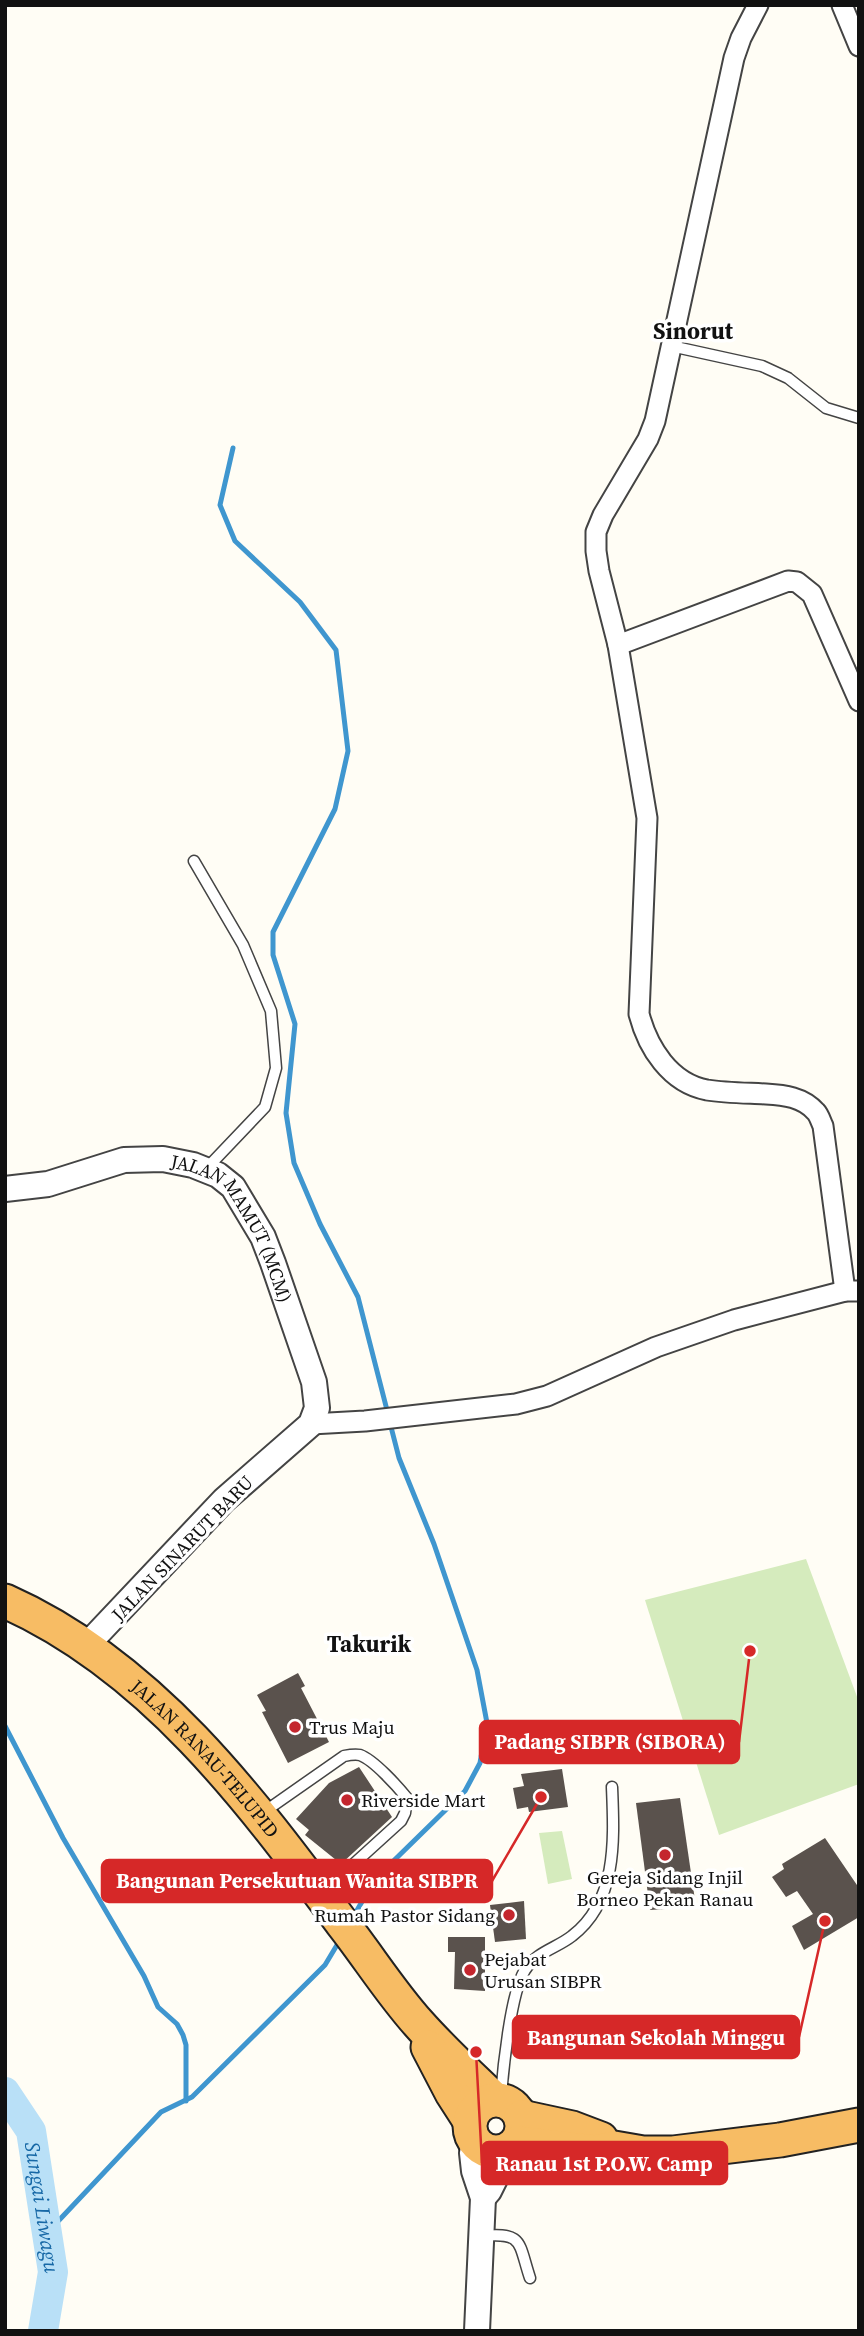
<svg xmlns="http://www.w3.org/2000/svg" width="864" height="2336" font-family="'Source Serif 4',serif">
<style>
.green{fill:#d5ebbd}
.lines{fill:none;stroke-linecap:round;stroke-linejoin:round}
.stream{stroke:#3f96cf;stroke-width:5}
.river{stroke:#b9e0f7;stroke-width:30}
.building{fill:#5a524d}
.service-casing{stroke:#444;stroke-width:13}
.minor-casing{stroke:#444;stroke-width:23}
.tertiary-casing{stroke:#444;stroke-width:28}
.trunk-casing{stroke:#222;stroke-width:37}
.service{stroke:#fff;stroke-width:10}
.minor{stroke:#fff;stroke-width:19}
.tertiary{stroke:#fff;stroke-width:24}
.trunk{stroke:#f7bc64;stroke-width:33}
.poi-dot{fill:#c4262e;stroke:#fff;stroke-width:2.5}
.labels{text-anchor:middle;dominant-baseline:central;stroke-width:7;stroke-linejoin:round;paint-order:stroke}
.street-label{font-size:19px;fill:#111;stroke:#fff}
.poi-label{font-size:19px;fill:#111;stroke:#fff;text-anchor:start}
.water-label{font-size:21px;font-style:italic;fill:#1768a6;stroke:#fff}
.quarter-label{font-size:23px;font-weight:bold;fill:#111;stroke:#fff}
.leader{fill:none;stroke:#d62828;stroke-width:2.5}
.callout-dot{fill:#d62828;stroke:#fff;stroke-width:2.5}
.callout{fill:#d62828;stroke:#d62828;stroke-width:2.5}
.callout-label{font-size:21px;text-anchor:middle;font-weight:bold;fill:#fff}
</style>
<rect width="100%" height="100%" fill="#fffdf5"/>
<!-- green -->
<g class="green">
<path d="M806,1559l53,143v82l-140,51 -74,-235z"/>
<path d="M562,1831l10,48 -24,5 -9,-51z"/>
</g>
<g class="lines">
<!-- stream -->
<g class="stream">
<path d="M233,448l-13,57 15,36 65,61 36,48 12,101 -13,58 -62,123v23l22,69 -9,89 8,50 26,61 38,73 30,117"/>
<path d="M5,1726l58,112 81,138 14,31 19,17 6,11 3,10v56"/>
<path d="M352,1919l23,-40 90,-88 15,-28 7,-40 -10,-53 -43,-126 -35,-86 -9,-35"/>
<path d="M47,2233l114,-121 31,-15 133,-132 15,-25"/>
</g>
<!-- river -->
<path class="river" id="s1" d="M5,2092l26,39 22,141 -10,59"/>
</g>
<!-- building -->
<g class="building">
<path d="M298,1673l7,13 -4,2 28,54 -41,21 -26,-51 4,-1 -9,-16z"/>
<path d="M359,1767l33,50 -51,47 -36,-29 4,-5 -13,-11 33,-36z"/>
<path d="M562,1769l6,38 -39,5 -1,-5 -11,2 -4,-21 11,-2 -3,-12z"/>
<path d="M680,1798l16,109 -46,3 -14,-107z"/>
<path d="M825,1838l34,50v29l-55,33 -12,-24 21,-12 -16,-23 -11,6 -14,-20 12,-8 -2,-5z"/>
<path d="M524,1901l2,38 -31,3 -5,-37z"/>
<path d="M448,1937h37v54l-31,-2 1,-37h-7z"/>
</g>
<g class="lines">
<defs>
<g id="service">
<path d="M671,346l91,20 26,12 38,30 33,10"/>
<path d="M194,861l49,84 28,66 5,57 -11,39 -59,62"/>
<path d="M264,1812l80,-56c5,-1 11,-2 16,-1 14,5 38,32 47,43l-2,15 -4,8 -76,69"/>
<path d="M501,2096c2,-27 10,-105 24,-126 11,-18 32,-22 47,-34 46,-35 42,-98 40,-149"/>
<path d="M481,2236c43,-4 37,6 49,42"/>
</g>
<g id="minor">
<path d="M758,5l-17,33 -7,20 -79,363 -7,18 -45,76 -7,17v19l3,20 19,74 29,173 -8,196c9,34 31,69 68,76 19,3 40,3 59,4 18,1 37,3 50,18 3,3 5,10 7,14l22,165"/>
<path d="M842,5l17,41"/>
<path d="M618,645l170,-64 9,1 15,12 47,107"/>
<path d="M311,1424l54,-3 151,-17 31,-8 109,-49 78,-27 111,-29h14"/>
</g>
<g id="tertiary">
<path id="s2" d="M5,1189l43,-5 76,-24 39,-1 30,6 25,10 15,12 30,50 10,26 41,119 3,26 -6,16 -87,76 -138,146"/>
<path d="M475,2141l-3,12 2,18 9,27 -6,133"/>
<path d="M483,2198l6,-7 22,-44"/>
</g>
<g id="trunk">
<path id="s3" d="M5,1601c146,65 244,197 337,322 26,33 49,70 77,101 23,26 50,51 75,75"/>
<path d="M428,2047l24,46 18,28"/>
<circle cx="496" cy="2126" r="26"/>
<path d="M521,2117l51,11 29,11"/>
<path d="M517,2143l78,9 19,-4 29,5h30l107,-13 79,-15"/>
</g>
</defs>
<!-- service casing -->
<use href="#service" class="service-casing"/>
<!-- minor casing -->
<use href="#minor" class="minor-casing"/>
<!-- tertiary casing -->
<use href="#tertiary" class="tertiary-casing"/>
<!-- trunk casing -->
<use href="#trunk" class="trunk-casing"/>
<!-- service -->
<use href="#service" class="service"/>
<!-- minor -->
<use href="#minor" class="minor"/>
<!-- tertiary -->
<use href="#tertiary" class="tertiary"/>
<!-- trunk -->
<use href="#trunk" class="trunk"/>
</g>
<!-- markers -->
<g class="poi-dot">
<circle cx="295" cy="1727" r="7"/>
<circle cx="347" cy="1800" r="7"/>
<circle cx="665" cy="1855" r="7"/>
<circle cx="509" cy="1915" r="7"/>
<circle cx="470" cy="1970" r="7"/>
</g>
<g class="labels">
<!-- street labels -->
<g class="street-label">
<text stroke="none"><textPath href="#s2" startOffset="268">JALAN MAMUT (MCM)</textPath></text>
<text transform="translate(182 1548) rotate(-46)">JALAN SINARUT BARU</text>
<text stroke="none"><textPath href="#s3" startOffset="257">JALAN RANAU-TELUPID</textPath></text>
</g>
<!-- poi labels -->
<g class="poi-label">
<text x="309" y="1727">Trus Maju</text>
<text x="361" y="1800">Riverside Mart</text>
<text x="665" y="1877" text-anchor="middle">Gereja Sidang Injil<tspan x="665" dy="22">Borneo Pekan Ranau</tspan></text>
<text x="495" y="1915" text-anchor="end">Rumah Pastor Sidang</text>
<text x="484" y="1959">Pejabat<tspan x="484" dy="22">Urusan SIBPR</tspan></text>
</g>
<!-- water labels -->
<g class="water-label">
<text stroke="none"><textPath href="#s1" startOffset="124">Sungai Liwagu</textPath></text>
</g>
<!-- quarter labels -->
<g class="quarter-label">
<text x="693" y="331">Sinorut</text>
<text x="369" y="1644">Takurik</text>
</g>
</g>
<!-- callouts -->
<path class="leader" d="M750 1651L739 1742M541 1797L492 1881M825 1921L799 2037M476 2052L482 2163"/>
<g class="callout-dot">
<circle cx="750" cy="1651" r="7"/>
<circle cx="541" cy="1797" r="7"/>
<circle cx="825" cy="1921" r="7"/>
<circle cx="476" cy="2052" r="7"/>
</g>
<g class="callout">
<rect x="480" y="1721" width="259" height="42" rx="7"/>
<rect x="102" y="1860" width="390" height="42" rx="7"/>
<rect x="513" y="2016" width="286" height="42" rx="7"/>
<rect x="482" y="2142" width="245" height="42" rx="7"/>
</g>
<g class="callout-label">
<text x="610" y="1749">Padang SIBPR (SIBORA)</text>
<text x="297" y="1888">Bangunan Persekutuan Wanita SIBPR</text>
<text x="656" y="2045">Bangunan Sekolah Minggu</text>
<text x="604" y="2171">Ranau 1st P.O.W. Camp</text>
</g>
<!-- border -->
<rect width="864" height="2336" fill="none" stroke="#111111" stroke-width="14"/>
</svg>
